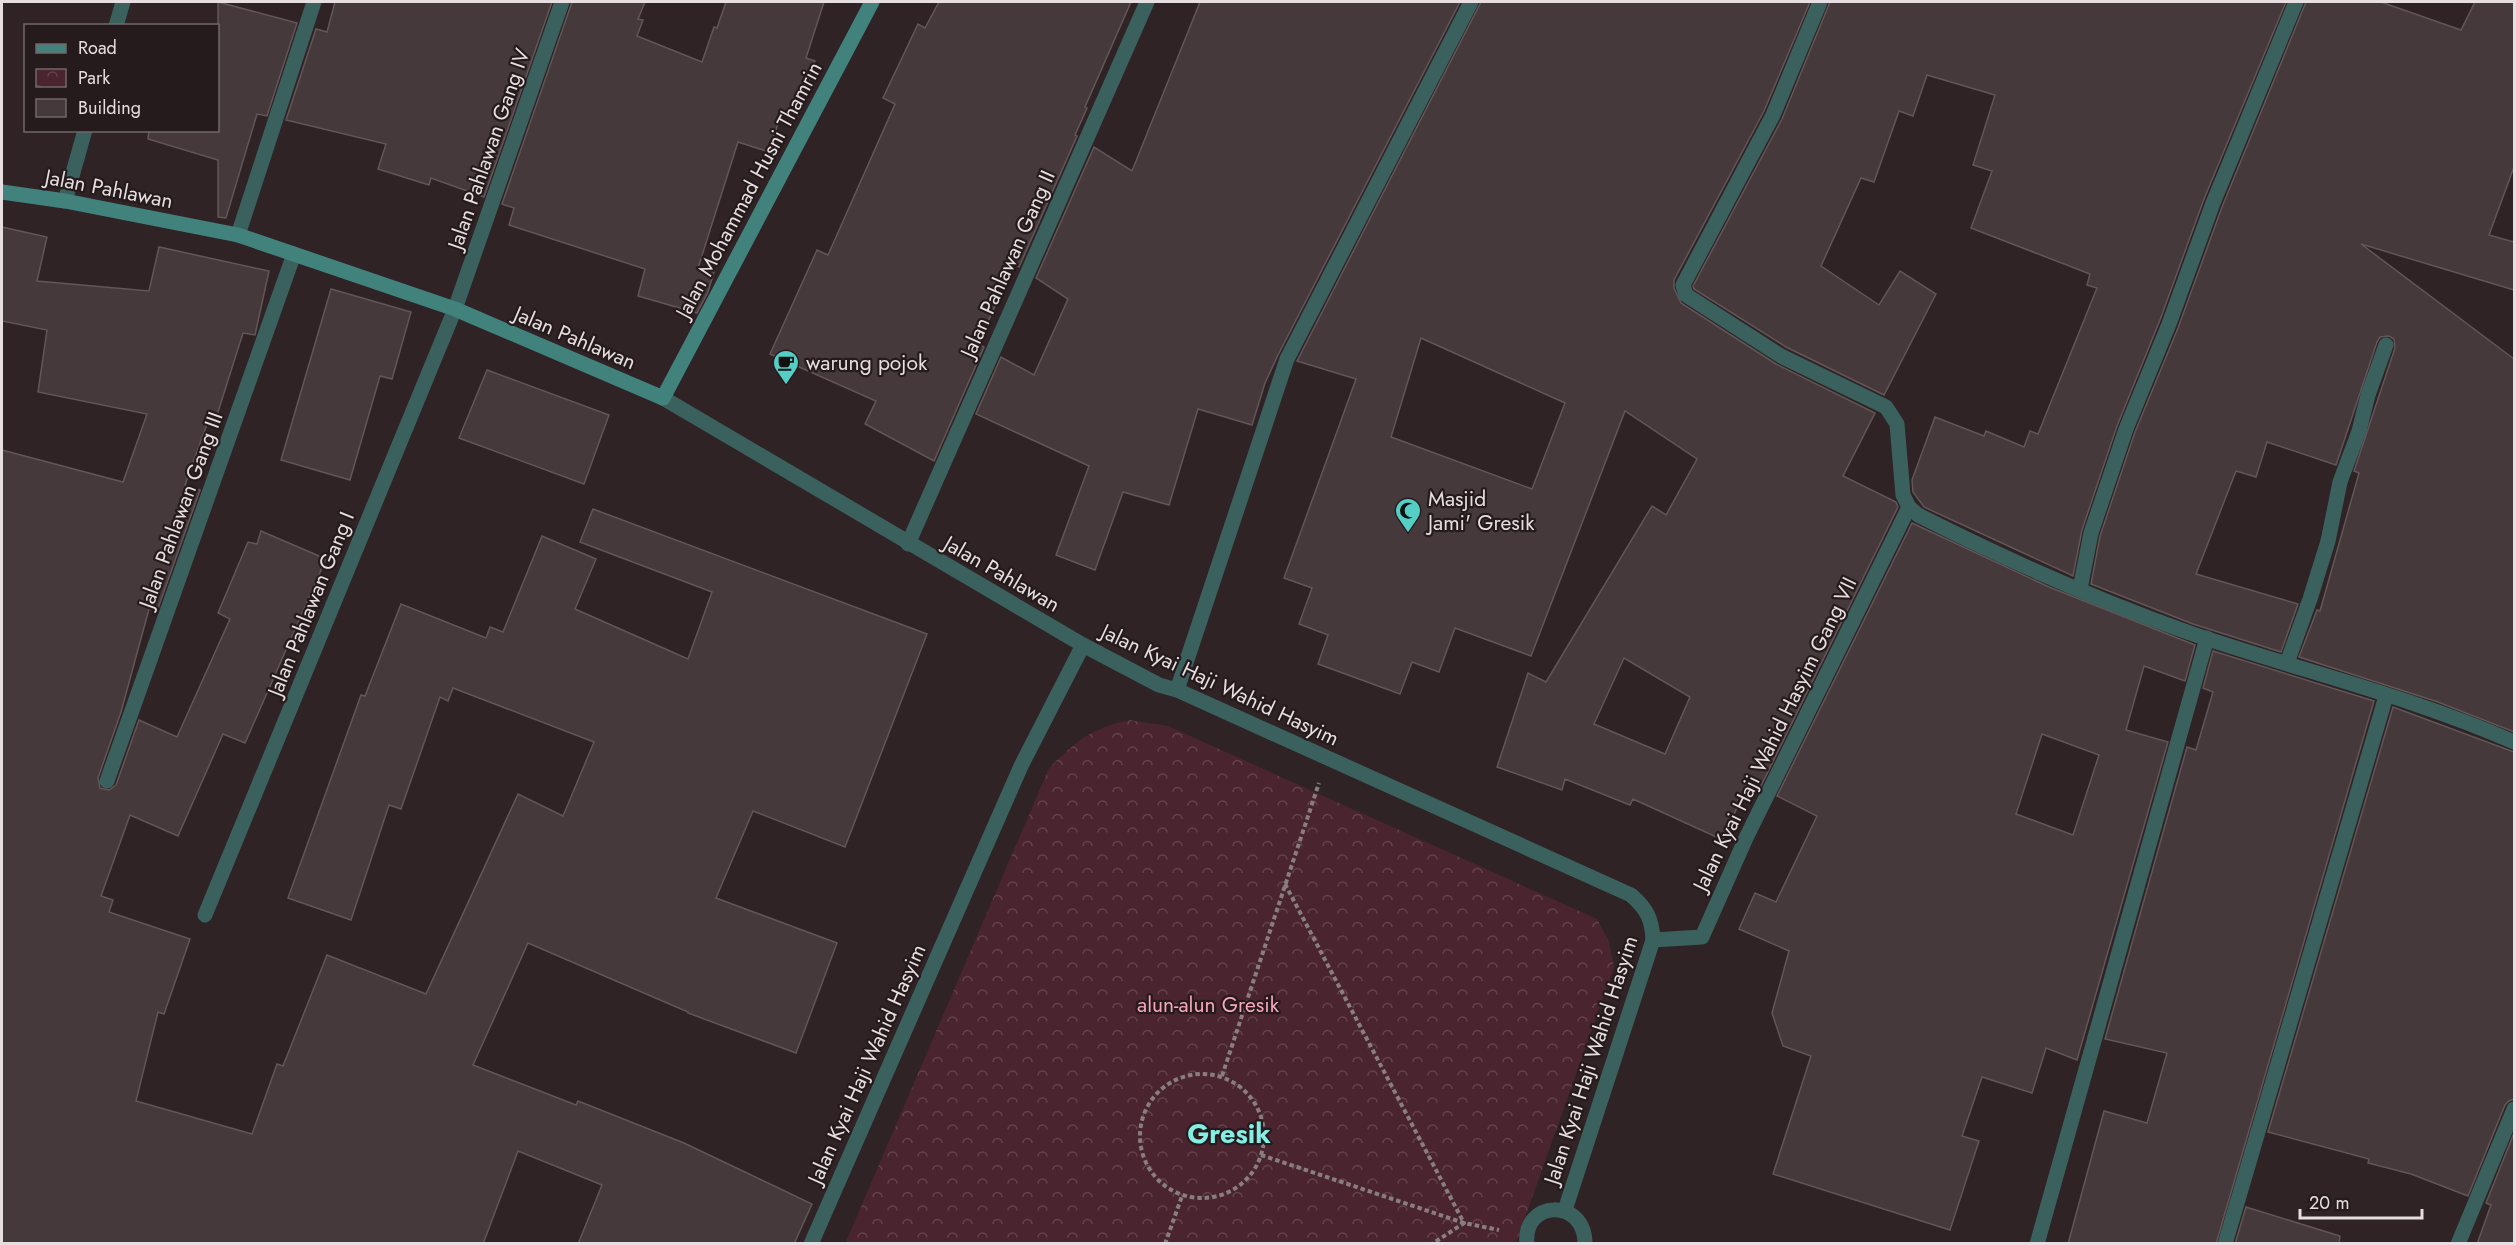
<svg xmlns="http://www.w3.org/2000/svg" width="2516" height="1245" font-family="Jost,sans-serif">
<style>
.park{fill:url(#park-crowns)}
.building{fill:#45393c;stroke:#635658;stroke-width:1.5;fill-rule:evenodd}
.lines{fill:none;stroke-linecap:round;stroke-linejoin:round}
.path{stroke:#887e80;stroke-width:4;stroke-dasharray:4.5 3;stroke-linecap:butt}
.service{stroke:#3b615e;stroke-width:15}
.minor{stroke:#3b615e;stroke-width:15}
.tertiary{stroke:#3b615e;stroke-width:15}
.secondary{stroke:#41827d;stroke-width:15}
.labels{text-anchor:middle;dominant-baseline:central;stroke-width:4.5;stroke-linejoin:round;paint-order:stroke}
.street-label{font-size:21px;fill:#e6dee0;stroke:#251a1c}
.poi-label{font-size:21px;fill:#e6dee0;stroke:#251a1c;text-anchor:start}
.park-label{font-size:21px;fill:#f9a5ba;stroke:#251a1c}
.district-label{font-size:27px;font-weight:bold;fill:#84eee5;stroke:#251a1c}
</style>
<defs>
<pattern id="park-crowns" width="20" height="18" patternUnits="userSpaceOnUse" patternTransform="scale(1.5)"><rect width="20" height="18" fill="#4a242f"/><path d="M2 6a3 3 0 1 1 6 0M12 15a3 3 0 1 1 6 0" fill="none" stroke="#64434d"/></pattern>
</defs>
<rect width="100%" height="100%" fill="#2f2326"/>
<!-- park -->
<path class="park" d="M1129,720l39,6 429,193 12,23 5,25 -98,276 -671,1 204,-476c29,-28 39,-38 80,-48z"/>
<!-- building -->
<g class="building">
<path d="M218,2l79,21 -30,93 -10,-2 -31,104 -8,-1v-57l-70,-21 1,-9h69z"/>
<path d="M335,2h217l-68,195 -53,-19 -2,7 -51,-16 8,-25 -100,-24 30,-91 11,3z"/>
<path d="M572,2h73l-7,17 5,1 -6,16 65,26 12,-35 3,1 9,-26h98l-18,56 9,3 -17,55 -16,-5 -13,41 -31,-10 -40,126 16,4 -6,20 -11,21 -59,-17 7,-27 -136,-44 5,-17 -12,-4z"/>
<path d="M939,2h192l-46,105 2,1 -12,27 2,1 -58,131 -5,-3 -36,80 6,3 -50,114 -69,-37 11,-23 -106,-47 47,-104 11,5 67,-151 -12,-6 35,-74 7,4z"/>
<path d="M1200,2h260l-182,353 -13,28 -13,42 -54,-16 -29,96 -46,-13 -28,78 -39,-15 33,-89 -113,-52 25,-57 33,18 34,-76 -32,-21 58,-131 38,24z"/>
<path d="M1481,2h329l-46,109 -90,169v8l7,15 95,61 99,49 -32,63 53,26 2,5 -138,281 -12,-6 -25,58 -90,-41 -3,6 -65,-26 -3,11 -65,-23 31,-94 18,9 106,-176 14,9 31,-56 -72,-48 -94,245 -76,-28 -16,44 -27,-10 -12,32 -82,-30 10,-29 -29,-11 13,-36 -28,-10 72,-199 -59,-18zM1421,338l144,65 -33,86 -141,-52zM1624,658l66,39 -25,57 -71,-30z"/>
<path d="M1830,2h456l-82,197 -44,121 -43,106 -35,104 -9,46 -149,-69 -11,-15 -1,-12 23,-63 49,19 2,-5 38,16 6,-16 8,3 59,-146 -10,-3 3,-11 -119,-46 21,-57 -19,-6 22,-70 -68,-20 -14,41 -14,-5 -25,71 -13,-4 -40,88 58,39 21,-34 36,23 -52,101 -98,-48 -92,-58 -1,-3 89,-167z"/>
<path d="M2306,2h75l80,28 14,-28h39v165l-25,68 25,7v48l-153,-46 153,115v373l-76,-30 -139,-45 18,-47 3,1 39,-138 -5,-2 41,-123 -1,-9 -5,-3 -9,1 -3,5 -41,123 -69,-23 -11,35 -20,-6 -40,103 102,30 -17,48 -88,-28 -102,-40 9,-48 35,-104 43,-104 44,-121z"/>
<path d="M2,227l45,10 -10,44 112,10 10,-44 110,24 -14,64 -12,-2 -26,82 -6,-2 -26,72 15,5 -43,121 -8,-2 -28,103 -23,66 2,10 9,2 7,-5 23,-65 38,17 53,-118 -12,-6 30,-71 9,2 4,-13 65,28 -81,184 -22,-9 -45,102 -48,-21 -29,81 12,4 -4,12 81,27 -26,75 -6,-2 -22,89 116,33 25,-70 6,2 44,-111 99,39 92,-200 45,22 31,-74 -141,-54 -5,13 -8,-4 -39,112 -12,-4 -38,115 -63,-22 73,-203 4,1 36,-92 85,34 4,-11 13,5 39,-96 54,23 -21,50 113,50 24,-67 -132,-50 13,-33 334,125 -82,213 -92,-36 -37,87 121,45 -41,110 -108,-40v-1l-160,-69 -55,122 103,40 2,-4 106,42 128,61 -18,40h-216l24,-59 -84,-34 -35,93h-481v-794l121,32 24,-68 -109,-22 9,-62 -45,-9z"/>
<path d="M331,289l80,23 -19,67 -12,-3 -30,104 -69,-20z"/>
<path d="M487,370l122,45 -25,69 -125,-46z"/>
<path d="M1912,523l137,64 146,58 -10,36 -41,-15 -18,64 42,12 -91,318 -31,-12 -14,45 -50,-16 -20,59 17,5 -29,89 -177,-56 38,-118 -28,-10 -11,-33 17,-62 -50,-22 16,-36 21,9 41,-86 -40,-20zM2042,734l57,21 -26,80 -57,-21z"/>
<path d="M2213,651l161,50 -158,543h-148l36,-133 43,12 20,-70 -62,-14 82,-292 9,3 17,-58 -10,-4z"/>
<path d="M2393,707l121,45v347l-5,2 -4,4 -37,91 -57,-22 -43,-11 1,-4 -101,-27z"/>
<path d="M2514,1133v111h-37l14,-39 -5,-2z"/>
<path d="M2246,1207l94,29 -1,8h-104z"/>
</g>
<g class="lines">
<!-- path -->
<g class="path">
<path d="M1285,884l179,339 -32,21"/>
<circle cx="1202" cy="1136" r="62"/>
<path d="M1222,1076l97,-293"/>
<path d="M1261,1155l203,68 35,7"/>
<path d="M1165,1244l17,-48"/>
</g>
<!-- service -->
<g class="service">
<path d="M2037,1244l170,-606"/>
<path d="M2225,1244l161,-548"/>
</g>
<!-- minor -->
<g class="minor">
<path d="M1820,2l-47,113 -90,170 3,10 95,61 105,51 11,17 6,71 6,12 9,8c87,44 181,86 272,118 108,37 220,63 324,109"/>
<path d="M116,26l7,-24"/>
<path d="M65,201l20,-71"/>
<path d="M238,235l76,-233"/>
<path d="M908,544l239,-542"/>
<path d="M2080,589l11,-56 35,-104 43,-105 44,-121 83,-201"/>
<path d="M2287,663l23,-64 18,-58 12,-59 19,-51 9,-36 18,-50"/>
<path d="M1177,690l110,-331 184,-357"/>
<path d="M107,781l187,-527"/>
<path d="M205,915l250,-606 107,-307"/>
<path d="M1653,940l49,-3 44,-99 163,-331"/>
<path d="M2458,1244l56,-135"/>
</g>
<!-- tertiary -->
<g class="tertiary">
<path d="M663,398l420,247 76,40 18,5 454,205c16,14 21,24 22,45l-88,270"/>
<path d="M811,1244l210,-478 62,-121"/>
<path d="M1527,1244c-5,-44 58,-47 58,0"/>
</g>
<!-- secondary -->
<path class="secondary" d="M2,192l63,9 173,34 217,74 208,89 209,-396"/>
</g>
<!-- icons -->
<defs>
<symbol id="cafe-pin" viewBox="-11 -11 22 30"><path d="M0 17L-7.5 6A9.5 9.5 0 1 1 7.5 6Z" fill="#55cec5" stroke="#251a1c"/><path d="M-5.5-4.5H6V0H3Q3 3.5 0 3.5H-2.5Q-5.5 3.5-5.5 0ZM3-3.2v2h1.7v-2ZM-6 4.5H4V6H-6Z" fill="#111"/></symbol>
<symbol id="mosque-pin" viewBox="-11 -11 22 30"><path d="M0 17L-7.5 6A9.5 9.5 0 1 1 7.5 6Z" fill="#55cec5" stroke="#251a1c"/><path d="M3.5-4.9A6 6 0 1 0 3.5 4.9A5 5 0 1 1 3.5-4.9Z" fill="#111"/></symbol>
</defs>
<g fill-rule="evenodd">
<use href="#cafe-pin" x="771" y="348" width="30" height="40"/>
<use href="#mosque-pin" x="1393" y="496" width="30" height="40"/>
</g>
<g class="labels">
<!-- street labels -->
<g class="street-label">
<text transform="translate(489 149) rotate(-71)">Jalan Pahlawan Gang IV</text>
<text transform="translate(109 189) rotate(11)">Jalan Pahlawan</text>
<text transform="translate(749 190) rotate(-62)">Jalan Mohammad Husni Thamrin</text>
<text transform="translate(1008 264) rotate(-66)">Jalan Pahlawan Gang II</text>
<text transform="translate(575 338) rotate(23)">Jalan Pahlawan</text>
<text transform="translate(181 510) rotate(-70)">Jalan Pahlawan Gang III</text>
<text transform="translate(1002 574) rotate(30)">Jalan Pahlawan</text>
<text transform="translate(311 604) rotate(-68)">Jalan Pahlawan Gang I</text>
<text transform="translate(1220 685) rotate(25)">Jalan Kyai Haji Wahid Hasyim</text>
<text transform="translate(1775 734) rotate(-64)">Jalan Kyai Haji Wahid Hasyim Gang VII</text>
<text transform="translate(1591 1060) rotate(-72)">Jalan Kyai Haji Wahid Hasyim</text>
<text transform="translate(867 1064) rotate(-66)">Jalan Kyai Haji Wahid Hasyim</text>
</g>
<!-- poi labels -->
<g class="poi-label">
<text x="806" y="363">warung pojok</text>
<text x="1428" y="499">Masjid<tspan x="1428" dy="24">Jami' Gresik</tspan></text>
</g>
<!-- park labels -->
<g class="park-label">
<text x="1208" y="1005">alun-alun Gresik</text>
</g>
<!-- district labels -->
<g class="district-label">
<text x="1229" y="1133">Gresik</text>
</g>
</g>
<!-- border -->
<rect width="2516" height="1245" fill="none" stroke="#e6dee0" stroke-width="6"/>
<!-- legend -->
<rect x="24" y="24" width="195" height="108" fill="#251a1c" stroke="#72686a" stroke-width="1.5"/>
<rect x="36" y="44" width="30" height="9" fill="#41827d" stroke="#72686a" stroke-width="1.5"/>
<text x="78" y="54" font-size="18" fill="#e6dee0">Road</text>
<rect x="36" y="69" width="30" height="18" fill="url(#park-crowns)" stroke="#72686a" stroke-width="1.5"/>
<text x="78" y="84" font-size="18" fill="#e6dee0">Park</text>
<rect x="36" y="99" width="30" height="18" fill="#45393c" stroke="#72686a" stroke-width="1.5"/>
<text x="78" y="114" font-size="18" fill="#e6dee0">Building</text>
<!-- scale -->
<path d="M2300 1209v9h122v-9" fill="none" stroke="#e6dee0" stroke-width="3"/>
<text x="2309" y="1209" font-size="18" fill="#e6dee0" stroke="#251a1c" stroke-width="4.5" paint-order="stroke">20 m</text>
</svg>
